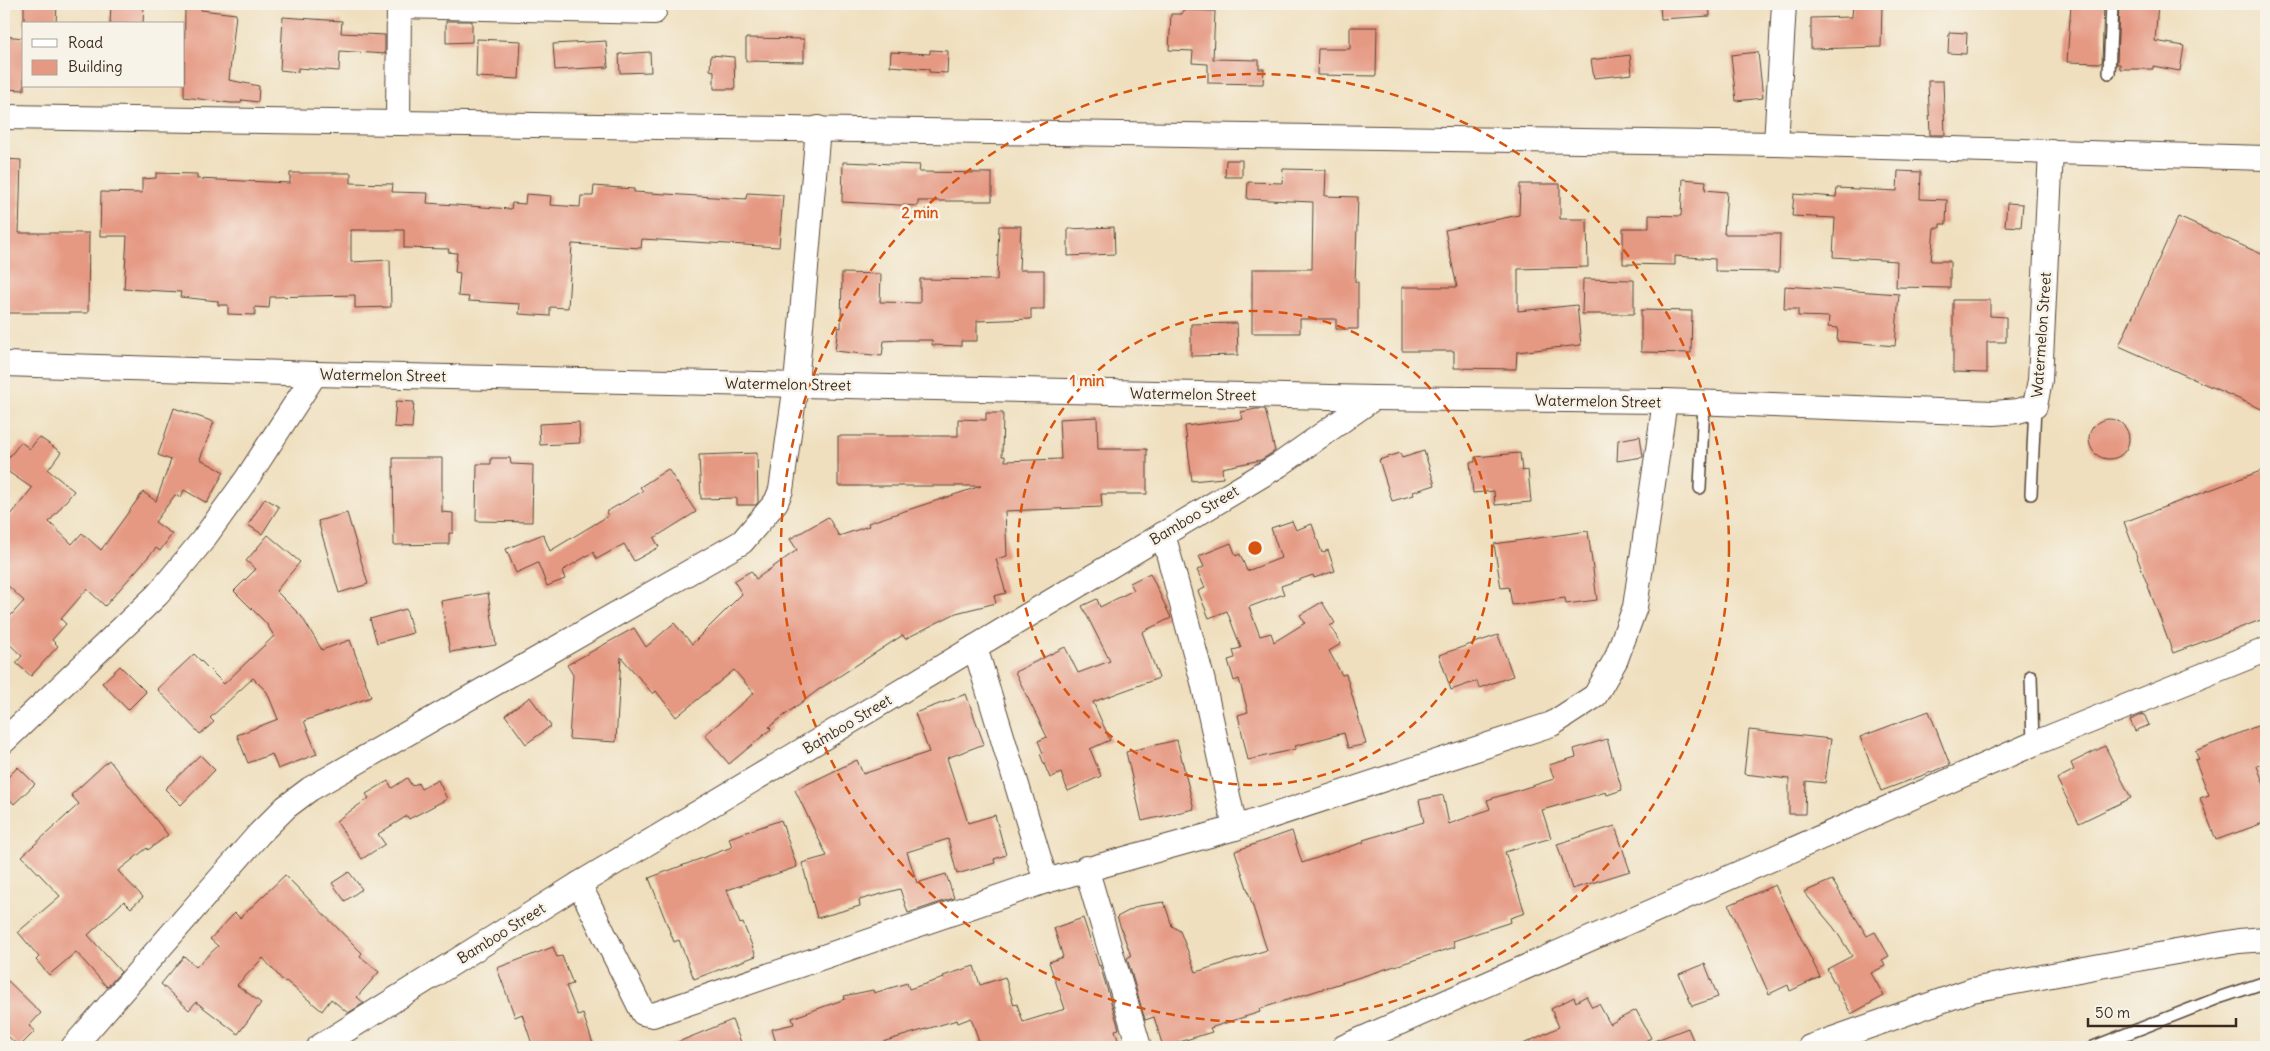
<svg xmlns="http://www.w3.org/2000/svg" width="2270" height="1051" font-family="Delius,sans-serif">
<style>
.building{fill:#e59882}
.lines{fill:none;stroke-linecap:round;stroke-linejoin:round}
.lane-casing{stroke:#564536;stroke-width:14}
.street-casing{stroke:#564536;stroke-width:26}
.lane{stroke:#fff;stroke-width:11}
.street{stroke:#fff;stroke-width:24}
.ring{fill:none;stroke:#d7540e;stroke-width:2.5;stroke-dasharray:9 6}
.labels{text-anchor:middle;dominant-baseline:central;stroke-width:5;stroke-linejoin:round;paint-order:stroke}
.street-label{font-size:15px;fill:#3b2a1e;stroke:#f7f3e8}
.centre{fill:#d7540e;stroke:#f7f3e8;stroke-width:2.5}
.ring-label{font-size:15px;text-anchor:middle;font-weight:bold;fill:#d7540e;stroke:#f7f3e8;stroke-width:5;stroke-linejoin:round;paint-order:stroke}
</style>
<rect width="100%" height="100%" fill="#f7f3e8"/>
<filter id="ink" filterUnits="userSpaceOnUse"><feTurbulence type="fractalNoise" baseFrequency=".02" numOctaves="2"/><feDisplacementMap in="SourceGraphic" scale="10" xChannelSelector="R" yChannelSelector="G"/><feConvolveMatrix kernelMatrix="1 2 1 2 8 2 1 2 1" color-interpolation-filters="sRGB"/></filter>
<filter id="wash" filterUnits="userSpaceOnUse"><feTurbulence type="fractalNoise" baseFrequency=".0096" numOctaves="4" result="noise"/><feDisplacementMap in="SourceGraphic" scale="20" xChannelSelector="R" yChannelSelector="G"/><feGaussianBlur stdDeviation="1.12" result="paint"/><feColorMatrix in="noise" values="0 0 0 0 0 0 0 0 0 0 0 0 0 0 0 0 0 1.4 0 .05"/><feComposite in="paint" operator="in"/></filter>
<g filter="url(#wash)">
<rect width="100%" height="100%" fill="#efdfbe"/>
<g id="blocks">
<!-- building -->
<g class="building">
<path d="M24,4h33l-1,20h-32z"/>
<path d="M111,4h33l-1,20h-33z"/>
<path d="M185,4h17l-1,6 35,4 -7,66 30,6 -1,16 -16,-2 -1,3h-10l-47,-6z"/>
<path d="M1660,4h49l1,12 -49,3z"/>
<path d="M1853,4h29l-1,43 -70,2v-31l41,-1z"/>
<path d="M2071,4h33l-2,59 -35,-1z"/>
<path d="M2119,4h39l-3,37 29,5 -4,25 -27,-5v3h-33v-5h-3z"/>
<path d="M1183,10l32,1 -2,48 46,1v9h5l-1,15 -55,-1v-19l-16,-1 1,-12 -24,-1 2,-36h11z"/>
<path d="M283,17l59,4 -1,12 44,2v19l-45,-3 -1,20 -41,-3v4l-18,-2z"/>
<path d="M446,21h26v21l-26,1z"/>
<path d="M1350,27h27l-1,49 -59,-1 1,-26h32z"/>
<path d="M1949,32l18,1 -1,21 -18,-1z"/>
<path d="M4,36l20,2v52l-20,-1z"/>
<path d="M746,38l58,1v23l-58,-1z"/>
<path d="M477,39l44,2 -2,38 -43,-2z"/>
<path d="M606,41l2,26 -53,3 -2,-26z"/>
<path d="M930,50l18,1 -1,22 -18,-1v-3l-39,-3 1,-14 39,2z"/>
<path d="M650,52l1,20 -31,1 -1,-19z"/>
<path d="M1758,52l5,46 -27,3 -5,-46z"/>
<path d="M711,55l23,2 1,32h-21v-18l-4,-1z"/>
<path d="M1630,55l2,19 -38,4 -3,-18z"/>
<path d="M1928,81h15l2,54h-15z"/>
<path d="M4,159l17,1 -2,73h70l-1,80h-84z"/>
<path d="M1226,160h16v17h-17z"/>
<path d="M843,162l77,3 -1,7 73,1v28h-74v5l-76,-4z"/>
<path d="M1283,169l43,1 -1,26 33,1 -3,85h3v47h-22v-10h-36v14h-48v-64h60l1,-67 -66,-3 1,-17 34,1z"/>
<path d="M1898,171l23,1 -1,27 27,1 -1,24h-6v4h-6l-3,33h19v27l-54,-1 1,-26 -64,-4 2,-39 -43,-2 2,-22 42,3 1,-9 60,3z"/>
<path d="M156,173l41,1v5l93,4v-10h61v10l42,1 -1,8 36,1 -1,10 84,6 1,-6 13,1 1,-10 25,2 -1,9 30,2 1,-11h12l1,-10 40,3v3l112,7 1,-6 36,2 -4,52 -137,-8 -1,9 -69,-4 -4,64 -18,-1v9l-31,-2 1,-10 -52,-3 1,-4 -11,-1 2,-23 -5,-1 2,-19 -9,-1 1,-3 -45,-1v-18h-53v32l39,-2 1,47 -36,1v-13l-85,2 -1,11 -14,-1v8l-27,-1v-9h-10v-4l-38,-4 1,-5 -57,-3 3,-53h-27l1,-44 41,1v-14l14,-1z"/>
<path d="M1683,179l23,2 -1,9 22,2 -3,42h56l-1,38 -64,-1v-12l-40,-3v9l-52,-1v-36h26v-13l32,1z"/>
<path d="M1520,184h40v35h27l1,48 -70,2v42l59,-6 4,40 -64,7 -1,17 -62,-1v-17h-52v-64h55l-12,-57 74,-15z"/>
<path d="M2007,203l16,1 -2,23 -16,-1z"/>
<path d="M2178,217l88,39v155l-147,-65z"/>
<path d="M999,226h22l-2,44h25v39h-13v10l-54,2v20h-16v5l-29,-1v-5h-33l-15,1 -2,15 -47,-5 3,-24 3,1 1,-55 39,1 -1,28 40,1v-24l77,1z"/>
<path d="M1114,227l1,27 -47,2v-27z"/>
<path d="M1583,279l51,1v34h-52z"/>
<path d="M1785,286l114,8 -4,52 -58,-5 1,-13 -10,-1 1,-10 -31,-1v-7h-14z"/>
<path d="M1953,300h37v16l16,1v25h-19v31l-34,-1z"/>
<path d="M1641,310l51,1 -1,42 -50,-1z"/>
<path d="M1237,323l1,32 -47,1v-32z"/>
<path d="M396,401l18,1 -2,26 -18,-1z"/>
<path d="M174,408l40,14 -14,37 24,13 -17,31 -23,-13 -3,7 -6,-2 -20,27 17,12 -12,17 -4,-3 -51,58 -18,-17 -26,30 5,5 -14,16 6,6 -27,30 -15,-13 6,-7 -18,-17v-16l20,-22 -20,-19v-58l28,-36 -28,-19v-5l17,-22 9,7 9,-12 22,15 -13,18 26,21 -25,31 23,22 10,-11 19,17 42,-58 13,9 15,-41 -13,-5z"/>
<path d="M1256,409h9l10,42 -14,9 -39,8 1,10 -31,3 -7,-55 58,-7 -2,-7z"/>
<path d="M986,413h17l-1,43h3v5l56,-2 -2,-40 38,-2 1,32h49v45h-46l1,13 -97,4 2,45 -11,3 10,34 -12,3 2,7 -40,10 -51,26 -2,-4 -85,55 -49,37 2,2 -42,35 -24,-29 49,-42 -20,-23 -58,47 -20,-26 -3,3 -32,-37 -5,85 -47,-3 4,-64 -6,-10 67,-37 12,19 28,-24 18,21 50,-50 -8,-13 17,-10 5,8 41,-29 -7,-11 38,-22 11,19 30,-10 -1,-3 113,-37h-143v-50h120v-17l28,1z"/>
<circle cx="2109" cy="439" r="20"/>
<path d="M579,422l1,21 -40,2 -1,-21z"/>
<path d="M1640,436l3,21 -26,4 1,-21z"/>
<path d="M1424,451l11,34 -22,7 1,3 -22,6 -13,-41 21,-7 2,5z"/>
<path d="M757,453l1,49 -2,3h-19v-7l-36,1 -2,-44z"/>
<path d="M1520,453l2,18 6,-1 3,32 -36,3 -1,-14 -21,2 -3,-31h5v-5z"/>
<path d="M393,458h49v54l11,1v20h-4v11l-55,1z"/>
<path d="M491,458h19l1,6 22,1 -1,57 -56,-1 1,-57h14z"/>
<path d="M668,469l28,43 -42,26 5,9 -25,14 -10,-17 -27,15 -4,-7 -31,19 3,8 -18,7 -9,-23 -22,10 -10,-24 37,-15 7,17 58,-35 -2,-4 37,-21 -3,-4z"/>
<path d="M2266,469v149l-93,35 -49,-131z"/>
<path d="M265,498l14,9 -17,27 -14,-9z"/>
<path d="M347,513l21,71 -29,9 -21,-72z"/>
<path d="M1292,521l4,9 16,-6 10,29 6,-3 7,21 -21,7 -1,-3 -32,11 3,8 -35,13 11,29 11,-3 3,9 31,-19 -5,-8 22,-13 13,21 -5,3 11,18 -12,7 13,24 4,-1 20,70 -18,4 -4,-15 -49,13 1,3 -48,11 -10,-45 10,-3 -9,-33 -5,2 -6,-21 7,-2 -2,-8 8,-2 -14,-37 -18,7 -11,-27 7,-3 -8,-18 7,-3 -5,-11 32,-13 5,13 4,-2 7,17 34,-13 -10,-30z"/>
<path d="M1588,531l9,69 -31,4 -1,-6 -53,7 -3,-18 -8,1 -7,-44z"/>
<path d="M268,535l32,27 -24,29 26,26 20,33 28,-10 21,57 -67,24 13,33 -39,15 -6,-15 -24,9 -11,-28 41,-16 -11,-27 -14,-14 -43,40 4,4 -14,12 -43,-45 37,-35 30,30 50,-48 -8,-13 -32,-32 22,-22 -10,-8z"/>
<path d="M1150,573l21,45 -29,14 17,46 -66,24 17,38 -20,9 11,27 -33,15 -7,-18 -11,5 -10,-24 3,-1 -5,-12 9,-4 -32,-65 50,-25 13,26 32,-12 -28,-55 15,-7 3,8 34,-17 -4,-7z"/>
<path d="M488,593l8,52 -46,7 -9,-51z"/>
<path d="M406,609l7,24 -36,10 -7,-24z"/>
<path d="M1498,635l15,41 -34,12 -2,-7 -26,9 -12,-35z"/>
<path d="M120,666l26,26 -18,18 -26,-27z"/>
<path d="M966,694l18,50 -37,14 21,65 27,-8 11,40 -12,4 1,4 -38,11 -9,-35 -41,13 10,31 29,-9 8,24 -46,15 -8,-24 -41,11 1,6 -43,12 -15,-55 25,-7 -32,-66 62,-30 6,14 66,-22 -14,-39z"/>
<path d="M530,697l21,29 -25,18 -21,-29z"/>
<path d="M1929,711l21,54 -69,26 -21,-54z"/>
<path d="M2144,714l5,11 -14,6 -5,-11z"/>
<path d="M2262,724l4,10v28l-9,4 9,24v32l-50,18 -16,-42 9,-3 -14,-35 4,-1 -4,-8z"/>
<path d="M1749,730l82,9 -6,44 -19,-2 -1,33h-16v-35l-45,-5z"/>
<path d="M1607,739l15,51 -15,5 -1,-3 -64,18 9,28 -46,14 20,61 -15,5 1,4 -58,19 2,6 -196,62 1,3 -50,16 2,4 -49,15 -9,-30 -9,3 -18,-62 4,-2 -14,-39 21,-11 26,-4 8,24 8,5 16,41 71,-22 -32,-99 57,-20 10,32 62,-21 -1,-2 61,-18 -5,-22 24,-5 6,29 41,-15 -3,-9 67,-21 -5,-14 27,-8 -2,-8z"/>
<path d="M1177,740l17,69 -52,12 -16,-69z"/>
<path d="M2105,746l26,52 -52,25 -22,-44 17,-9 -3,-7z"/>
<path d="M200,755l15,15 -34,35 -16,-16z"/>
<path d="M109,760l59,75 -20,15 -1,-2 -29,23 25,26 -12,11 -7,-7 -36,34 33,37 -14,15 -31,-35 -27,23 -13,-15 3,-3 -21,-25 42,-36 -38,-40 57,-52 -8,-9z"/>
<path d="M18,767l17,17 -21,20 -10,-11v-12z"/>
<path d="M407,778l5,8 6,-3 3,6 17,-9 9,19 -38,20 -2,-3 -29,18 7,10 -23,15 -26,-38 33,-23 -3,-4 22,-13 4,7z"/>
<path d="M781,820l16,47 -70,23 13,34 3,-1 13,33 -62,23 -15,-39 -5,2 -25,-64 83,-31 -3,-9z"/>
<path d="M1615,826l15,45 -58,18 -15,-45z"/>
<path d="M349,872l13,17 -17,12 -13,-18z"/>
<path d="M285,875l77,78 -2,3 19,16 -22,25 7,6 -16,10 -17,-14 -9,12 -36,-30 -2,1 -21,-24 -26,27 24,18 -23,31 -42,-32 -7,8 -28,-26 23,-28 12,11 22,-21 -8,-7 25,-26 5,5z"/>
<path d="M1832,880l35,56 8,-4 14,24 -7,4 3,6 -14,7 13,23 -33,18 -24,-45 25,-13 -18,-28 -30,-36z"/>
<path d="M1775,885l45,92 -30,14 -2,-6 -19,9 -40,-89z"/>
<path d="M1083,918l16,48 1,-1 19,64 -4,1 5,17h-139l-10,-29 -13,5 -1,-3 -92,27h-88l-5,-18 22,-5 -2,-6 53,-19 -1,-3 29,-6 1,3 33,-10 2,6 35,-11 -1,-2 31,-10 6,19 25,-8 9,28 3,-1 6,18 42,-13 -16,-47 14,-5 -9,-29z"/>
<path d="M553,947l4,10 5,-1 11,28 -7,2 12,30 5,-2 11,33h-61l-11,-33 -7,3 -18,-49z"/>
<path d="M1705,964l13,33 -26,9 -13,-32z"/>
<path d="M4,977l37,36 -12,13 6,5 -16,16 -15,-15z"/>
<path d="M1586,996l6,11 7,-3 11,20 26,-14 15,28 -17,9h-117l42,-20 -8,-18 23,-12 2,5z"/>
<path d="M732,1020l11,27h-77z"/>
<path d="M1688,1028l8,19h-55v-1z"/>
</g>
</g>
</g>
<g filter="url(#ink)">
<use href="#blocks" fill-opacity="0" stroke="#564536" stroke-width="1"/>
<g class="lines">
<defs>
<g id="lane">
<path d="M2109,73l3,-69"/>
<path d="M1700,488l4,-86"/>
<path d="M2031,494l4,-88"/>
<path d="M2031,676l2,68"/>
<path d="M2093,1047l128,-50 45,-15"/>
</g>
<g id="street">
<path d="M399,6l255,6"/>
<path d="M4,117l1772,27 490,14"/>
<path d="M398,123l1,-119"/>
<path d="M1776,144l8,-140"/>
<path d="M4,364l311,10 1059,24 291,3 329,12 24,-2 17,-5 5,-26 11,-229"/>
<path d="M1163,534l40,148 32,146"/>
<path d="M975,647l71,234"/>
<path d="M4,741l154,-147 44,-53 44,-61 69,-106"/>
<path d="M1086,868l53,179"/>
<path d="M579,884l64,129 10,2 393,-134 189,-53 317,-104 43,-28 21,-37 19,-52 30,-206"/>
<path d="M73,1047l186,-213 27,-27 24,-18 432,-247 34,-40 5,-12 15,-106 22,-256"/>
<path d="M319,1047l260,-163 700,-419 95,-67"/>
<path d="M1344,1047l689,-303 233,-94"/>
<path d="M1810,1047l162,-57 187,-35 80,-14 27,-2"/>
</g>
</defs>
<!-- lane casing -->
<use href="#lane" class="lane-casing"/>
<!-- street casing -->
<use href="#street" class="street-casing"/>
<!-- lane -->
<use href="#lane" class="lane"/>
<!-- street -->
<use href="#street" class="street"/>
</g>
</g>
<!-- distance rings -->
<g class="ring">
<circle cx="1255" cy="548" r="237"/>
<circle cx="1255" cy="548" r="474"/>
</g>
<g class="labels">
<!-- street labels -->
<g class="street-label">
<text transform="translate(2041 335) rotate(-86)">Watermelon Street</text>
<text transform="translate(383 375) rotate(1)">Watermelon Street</text>
<text transform="translate(788 384) rotate(1)">Watermelon Street</text>
<text transform="translate(1193 394) rotate(1)">Watermelon Street</text>
<text transform="translate(1598 401) rotate(1)">Watermelon Street</text>
<text transform="translate(1194 515) rotate(-31)">Bamboo Street</text>
<text transform="translate(847 724) rotate(-31)">Bamboo Street</text>
<text transform="translate(501 933) rotate(-32)">Bamboo Street</text>
</g>
</g>
<circle cx="1255" cy="548" r="8" class="centre"/>
<g class="ring-label">
<text x="920" y="218">2 min</text>
<text x="1087" y="386">1 min</text>
</g>
<!-- margin -->
<rect width="2270" height="1051" fill="none" stroke="#f7f3e8" stroke-width="20"/>
<!-- legend -->
<rect x="22" y="22" width="162" height="65" fill="#f7f3e8" stroke="#aca397"/>
<rect x="32" y="39" width="25" height="8" fill="#ffffff" stroke="#aca397"/>
<text x="68" y="48" font-size="15" fill="#3b2a1e">Road</text>
<rect x="32" y="60" width="25" height="15" fill="#e59882" stroke="#aca397"/>
<text x="68" y="72" font-size="15" fill="#3b2a1e">Building</text>
<!-- scale -->
<path d="M2088 1018v8h148v-8" fill="none" stroke="#3b2a1e" stroke-width="2.5"/>
<text x="2095" y="1018" font-size="15" fill="#3b2a1e" stroke="#f7f3e8" stroke-width="4" paint-order="stroke">50 m</text>
</svg>
